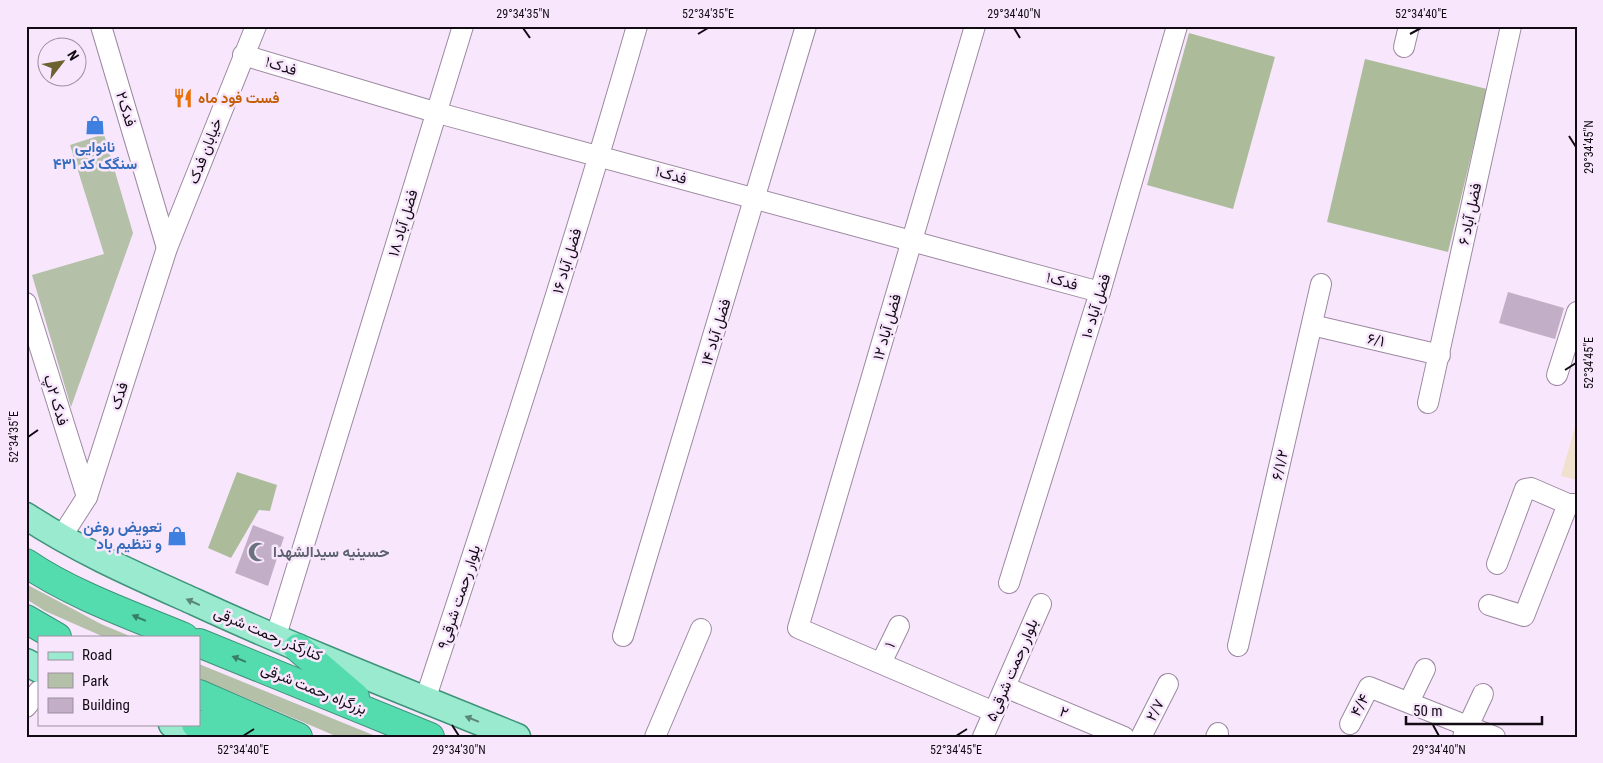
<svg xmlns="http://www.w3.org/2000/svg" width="1603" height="763" font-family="'Roboto Condensed',Vazirmatn,sans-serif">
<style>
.education{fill:#f0e1ce}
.green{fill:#b4c0a8}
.forest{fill:#acbc9b}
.building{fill:#c2aec7}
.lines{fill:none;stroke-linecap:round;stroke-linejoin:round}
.minor-casing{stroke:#9c89a1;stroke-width:22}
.major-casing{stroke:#3e9378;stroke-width:29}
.highway-casing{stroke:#3e9378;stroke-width:30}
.minor{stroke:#fff;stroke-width:20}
.major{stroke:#99eace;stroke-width:26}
.highway{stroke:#55dcae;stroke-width:28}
.oneway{fill:#5c867a}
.oneway2{fill:#377e69}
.ticks{fill:none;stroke:#120b14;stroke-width:2}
.labels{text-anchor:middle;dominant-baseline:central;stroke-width:5;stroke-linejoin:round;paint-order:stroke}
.street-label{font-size:15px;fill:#120b14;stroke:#f8e7fc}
.food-label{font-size:15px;font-weight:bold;fill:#c56008;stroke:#f8e7fc;text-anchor:start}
.shop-label{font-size:15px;font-weight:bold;fill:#366cbe;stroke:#f8e7fc}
.worship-label{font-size:15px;font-weight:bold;fill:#5b616d;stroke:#f8e7fc;text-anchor:start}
.neatline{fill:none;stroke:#120b14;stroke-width:2}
.ticks-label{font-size:12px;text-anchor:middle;fill:#120b14}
</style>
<rect width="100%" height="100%" fill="#f8e7fc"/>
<!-- education -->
<path class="education" d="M1577,420v60l-16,-4z"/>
<!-- green -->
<g class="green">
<path d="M104,134l29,99 -62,174 -39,-132 72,-21 -34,-109z"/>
<path d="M26,584l75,40 31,13h-28l-59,-26 -19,-12z"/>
<path d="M199,664l179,73h-40l-139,-59z"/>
</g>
<!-- forest -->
<g class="forest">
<path d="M1189,33l86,24 -42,152 -86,-24z"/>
<path d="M1365,59l122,30 -39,163 -121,-30z"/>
<path d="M237,472l40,13 -7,26 -11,-1 -28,48 -23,-10z"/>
</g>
<!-- building -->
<g class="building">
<path d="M1508,292l56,16 -9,31 -56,-16z"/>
<path d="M253,525l31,12 -16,49 -33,-13z"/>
</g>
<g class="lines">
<defs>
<g id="minor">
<path d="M101,26l66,222"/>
<path d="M975,26l-177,602 196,84"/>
<path d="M1404,47l5,-21"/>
<path d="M243,55l195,58 662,179"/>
<path d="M26,303l61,194"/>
<path d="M1312,325l128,30"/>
<path d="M1557,375l20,-63"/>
<path d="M1428,403l83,-377"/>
<path d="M60,539l27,-42 80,-249 89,-222"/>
<path d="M1497,564l28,-75 6,-1 37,16h9"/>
<path d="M1009,583l91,-291 77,-266"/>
<path d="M1489,605l35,11 44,-112"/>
<path d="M623,636l183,-610"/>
<path d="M275,639l188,-613"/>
<path d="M1238,646l83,-362"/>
<path d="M881,663l18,-37"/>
<path d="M1005,687l119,50"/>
<path d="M425,700c74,-224 147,-448 212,-674"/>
<path d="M1409,702l16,-33"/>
<path d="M26,707l13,-16"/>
<path d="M1350,724l19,-37 126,50"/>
<path d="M655,737l46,-108"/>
<path d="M983,737l58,-133"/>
<path d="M1141,737l27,-53"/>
<path d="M1216,737l2,-4"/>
<path d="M1463,737l20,-43"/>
</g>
<g id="major">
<path d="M26,516c53,35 111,60 169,86 106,49 214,91 322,135"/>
<path d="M26,662l13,7"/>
<path d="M172,724l30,13"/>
</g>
<g id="highway">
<path d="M26,563c45,31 107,53 158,74"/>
<path d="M26,619l31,18"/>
<path d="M199,643l231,94"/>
<path d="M298,648l57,49"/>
<path d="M199,694l99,43"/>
<path d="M196,724l71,8"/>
</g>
</defs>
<!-- minor casing -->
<use href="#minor" class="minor-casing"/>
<!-- major casing -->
<use href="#major" class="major-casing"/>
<!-- highway casing -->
<use href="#highway" class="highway-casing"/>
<!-- minor -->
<use href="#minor" class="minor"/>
<!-- major -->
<use href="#major" class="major"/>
<!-- highway -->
<use href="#highway" class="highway"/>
</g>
<!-- one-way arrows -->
<defs><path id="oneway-solid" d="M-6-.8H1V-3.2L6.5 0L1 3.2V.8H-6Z" transform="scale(1.25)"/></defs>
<g class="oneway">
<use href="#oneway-solid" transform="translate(193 602) rotate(-156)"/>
<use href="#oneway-solid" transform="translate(472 719) rotate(-158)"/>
</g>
<g class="oneway2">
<use href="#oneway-solid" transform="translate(139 618) rotate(-157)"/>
<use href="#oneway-solid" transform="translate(239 659) rotate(-158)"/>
</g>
<!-- ticks -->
<path class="ticks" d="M523,28l7,10M1014,28l6,10M698,34l10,-6M1410,34l11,-6M1569,136l7,11M1565,370l11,-7M28,437l10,-7M452,725l7,11M1433,725l6,11M243,736l11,-7M956,736l11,-7"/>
<!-- icons -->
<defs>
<symbol id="restaurant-bare" viewBox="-9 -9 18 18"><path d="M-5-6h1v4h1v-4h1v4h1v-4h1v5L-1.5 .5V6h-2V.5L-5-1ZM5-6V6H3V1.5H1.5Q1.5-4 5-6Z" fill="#e8710a" stroke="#f8e7fc" stroke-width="2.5" paint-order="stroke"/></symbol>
<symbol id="shop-bare" viewBox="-9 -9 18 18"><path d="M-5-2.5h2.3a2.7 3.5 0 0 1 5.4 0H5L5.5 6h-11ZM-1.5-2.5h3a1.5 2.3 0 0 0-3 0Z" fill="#3f7fe0" stroke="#f8e7fc" stroke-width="2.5" paint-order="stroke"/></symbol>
<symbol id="mosque-bare" viewBox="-9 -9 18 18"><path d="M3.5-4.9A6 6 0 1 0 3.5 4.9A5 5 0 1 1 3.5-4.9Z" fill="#6b7280" stroke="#f8e7fc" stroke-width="2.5" paint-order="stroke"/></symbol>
</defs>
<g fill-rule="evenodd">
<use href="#restaurant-bare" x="169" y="84" width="28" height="28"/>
<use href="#shop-bare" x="81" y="111" width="28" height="28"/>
<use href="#shop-bare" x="163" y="522" width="28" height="28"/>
<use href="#mosque-bare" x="244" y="538" width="28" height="28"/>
</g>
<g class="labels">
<!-- street labels -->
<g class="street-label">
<text transform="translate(281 66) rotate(17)">فدک۱</text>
<text transform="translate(126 109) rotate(73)">فدک۲</text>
<text transform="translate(205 151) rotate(-69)">خیابان فدک</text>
<text transform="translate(671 175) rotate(15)">فدک۱</text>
<text transform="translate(1470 214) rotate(-78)">فضل آباد ۶</text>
<text transform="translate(403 223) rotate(-73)">فضل آباد ۱۸</text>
<text transform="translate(567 261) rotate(-73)">فضل آباد ۱۶</text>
<text transform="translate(1062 281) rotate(15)">فدک۱</text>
<text transform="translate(1096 306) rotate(-73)">فضل آباد ۱۰</text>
<text transform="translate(887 327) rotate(-74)">فضل آباد ۱۲</text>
<text transform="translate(716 332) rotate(-73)">فضل آباد ۱۴</text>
<text transform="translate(1376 340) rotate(13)">۶/۱</text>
<text transform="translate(119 396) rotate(-72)">فدک</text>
<text transform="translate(56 400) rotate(73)">فدک ۲پ</text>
<text transform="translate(1280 465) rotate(-77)">۶/۱/۲</text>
<text transform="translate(459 597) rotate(-72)">بلوار رحمت شرقی۹</text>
<text transform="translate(268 634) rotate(23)">کنارگذر رحمت شرقی</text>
<text transform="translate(890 645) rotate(-65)">۱</text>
<text transform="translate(1012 670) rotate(-67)">۵بلوار رحمت شرقی</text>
<text transform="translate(314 689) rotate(22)">بزرگراه رحمت شرقی</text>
<text transform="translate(1360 705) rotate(-62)">۴/۴</text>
<text transform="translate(1155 710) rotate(-63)">۲/۷</text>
<text transform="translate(1064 712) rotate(22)">۲</text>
</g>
<!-- food labels -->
<g class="food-label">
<text x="198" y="98">فست فود ماه</text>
</g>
<!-- shop labels -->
<g class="shop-label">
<text x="95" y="147">نانوایی<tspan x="95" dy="17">سنگک کد ۴۳۱</tspan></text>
<text x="162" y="527" text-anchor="end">تعویض روغن<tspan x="162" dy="17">و تنظیم باد</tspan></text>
</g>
<!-- worship labels -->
<g class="worship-label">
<text x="273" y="552">حسینیه سیدالشهدا</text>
</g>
</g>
<!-- border -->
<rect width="1603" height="763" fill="none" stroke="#f8e7fc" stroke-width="55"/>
<!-- legend -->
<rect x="38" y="636" width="162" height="90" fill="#f8e7fc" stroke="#9c8f9f"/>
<rect x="48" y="652" width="25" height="8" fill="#99eace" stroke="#9c8f9f"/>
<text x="82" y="660" font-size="15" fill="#120b14">Road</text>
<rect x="48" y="673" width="25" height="15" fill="#b4c0a8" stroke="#9c8f9f"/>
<text x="82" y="686" font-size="15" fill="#120b14">Park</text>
<rect x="48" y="698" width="25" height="15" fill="#c2aec7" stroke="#9c8f9f"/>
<text x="82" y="710" font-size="15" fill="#120b14">Building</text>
<!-- north arrow -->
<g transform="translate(62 62) rotate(59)"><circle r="24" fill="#f8e7fc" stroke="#9c8f9f"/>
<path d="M0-4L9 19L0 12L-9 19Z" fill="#6b622f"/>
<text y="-8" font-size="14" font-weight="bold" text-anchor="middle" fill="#120b14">N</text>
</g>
<!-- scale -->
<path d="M1406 716v8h136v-8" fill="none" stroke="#120b14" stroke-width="2.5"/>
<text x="1413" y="716" font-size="15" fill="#120b14" stroke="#f8e7fc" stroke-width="4" paint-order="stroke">50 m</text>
<rect x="28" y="28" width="1548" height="708" class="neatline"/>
<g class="ticks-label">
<text x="523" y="18">29°34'35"N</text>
<text x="708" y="18">52°34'35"E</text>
<text x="1014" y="18">29°34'40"N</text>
<text x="1421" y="18">52°34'40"E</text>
<text transform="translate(1589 147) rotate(-90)" y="4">29°34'45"N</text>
<text transform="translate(1589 363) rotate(-90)" y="4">52°34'45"E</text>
<text transform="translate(14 437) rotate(-90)" y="4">52°34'35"E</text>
<text x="243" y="754">52°34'40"E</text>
<text x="459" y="754">29°34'30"N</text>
<text x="956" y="754">52°34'45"E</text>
<text x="1439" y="754">29°34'40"N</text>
</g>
</svg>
